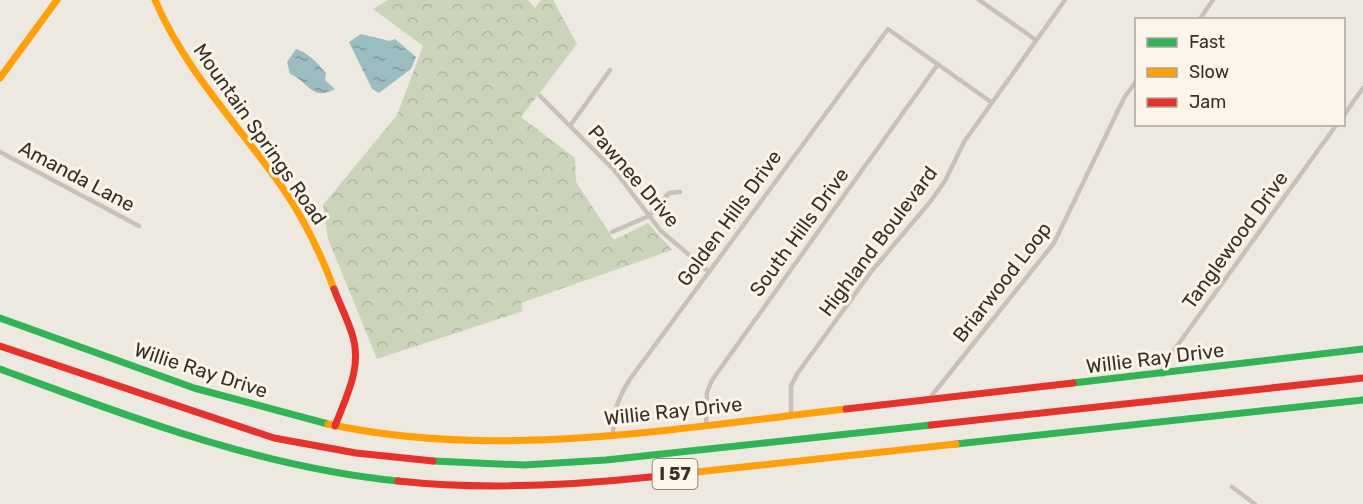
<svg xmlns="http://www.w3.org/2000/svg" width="1363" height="504" font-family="Rubik,sans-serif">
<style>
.forest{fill:url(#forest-crowns)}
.water{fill:url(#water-ripples)}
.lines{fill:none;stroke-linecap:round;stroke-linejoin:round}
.street{stroke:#c7c1b9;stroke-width:4.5}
.fast{stroke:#30b455;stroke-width:7}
.slow{stroke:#ff9f0a;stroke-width:7}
.jam{stroke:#e5322d;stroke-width:7}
.labels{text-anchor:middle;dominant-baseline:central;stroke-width:6;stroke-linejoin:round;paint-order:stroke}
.shield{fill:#fbf4e8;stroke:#726a61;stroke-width:1.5}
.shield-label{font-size:18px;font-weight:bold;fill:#382f27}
.street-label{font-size:20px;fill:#382f27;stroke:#fbf4e8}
</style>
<defs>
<pattern id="forest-crowns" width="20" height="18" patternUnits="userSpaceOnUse" patternTransform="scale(1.5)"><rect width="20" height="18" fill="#cbd4ba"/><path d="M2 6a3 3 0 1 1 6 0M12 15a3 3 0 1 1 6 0" fill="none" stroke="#afb6a0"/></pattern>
<pattern id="water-ripples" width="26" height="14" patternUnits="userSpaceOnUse" patternTransform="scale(1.5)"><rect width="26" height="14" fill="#9bbcc0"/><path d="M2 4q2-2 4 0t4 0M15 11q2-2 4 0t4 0" fill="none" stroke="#7f999c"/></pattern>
</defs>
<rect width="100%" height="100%" fill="#ede9e1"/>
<!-- forest -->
<path class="forest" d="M388,0h140l7,8 6,-8h12l24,44 -56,73 54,41 1,24 38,58 34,-17 24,27 -151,53 2,8 -146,48 -49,-120 -5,-34 74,-90 26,-69 -50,-37z"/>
<!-- water -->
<g class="water">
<path d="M361,34l28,7 6,-2 21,18 -5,12 -32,24 -7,-4 -23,-47z"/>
<path d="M296,49c13,4 21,14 30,24l-1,7 10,9c-23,13 -27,-8 -45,-15l-3,-12z"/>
</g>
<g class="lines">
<!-- street -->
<g class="street">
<path d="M979,0l57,40"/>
<path d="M1199,20l14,-20"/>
<path d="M540,96l74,74 47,61 48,41"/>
<path d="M1344,115l19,-27"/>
<path d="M570,126l40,-56"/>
<path d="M0,152l139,74"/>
<path d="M612,232l37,-16 20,-23 11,-1"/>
<path d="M1162,375l2,-11 173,-240"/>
<path d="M929,399l125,-156 70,-145 12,-17"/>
<path d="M791,416v-30l6,-12 74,-102 59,-70 15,-21 19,-39 101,-142"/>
<path d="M706,425l1,-33 5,-12 226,-316"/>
<path d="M613,434c0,-22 5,-36 17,-55l258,-350 103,73"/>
<path d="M1232,487l23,17"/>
</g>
<!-- fast -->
<g class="fast">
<path d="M0,318l194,70 134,36"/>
<path d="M0,369c130,48 259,98 398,112"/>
<path d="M1073,383l290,-34"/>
<path d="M956,444l407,-44"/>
<path d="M433,461l91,4 82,-5 325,-35"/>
</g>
<!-- slow -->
<g class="slow">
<path d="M155,0c31,73 85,126 129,190 21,31 37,64 50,99"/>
<path d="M0,78l57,-78"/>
<path d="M328,424c170,37 348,4 518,-15"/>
<path d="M650,477l306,-33"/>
</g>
<!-- jam -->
<g class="jam">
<path d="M334,289c6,16 14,31 19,48 9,31 -7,60 -18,89"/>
<path d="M0,346l274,92 82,15 77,8"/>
<path d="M846,409l227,-26"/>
<path d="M931,425l432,-47"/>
<path d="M398,481c83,9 168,5 252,-4"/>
</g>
</g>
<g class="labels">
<!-- shield labels -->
<rect class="shield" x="652.5" y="459" width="45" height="30" rx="4.5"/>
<g class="shield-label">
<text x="675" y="474">I 57</text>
</g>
<!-- street labels -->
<g class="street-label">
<text transform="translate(260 134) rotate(55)">Mountain Springs Road</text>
<text transform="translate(77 176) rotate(28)">Amanda Lane</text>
<text transform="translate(634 176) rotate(49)">Pawnee Drive</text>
<text transform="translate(729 218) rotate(-54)">Golden Hills Drive</text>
<text transform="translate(799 232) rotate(-54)">South Hills Drive</text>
<text transform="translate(1235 240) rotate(-54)">Tanglewood Drive</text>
<text transform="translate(878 241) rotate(-53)">Highland Boulevard</text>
<text transform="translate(1002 282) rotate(-52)">Briarwood Loop</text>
<text transform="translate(1155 358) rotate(-7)">Willie Ray Drive</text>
<text transform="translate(201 370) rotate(18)">Willie Ray Drive</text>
<text transform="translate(673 411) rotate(-6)">Willie Ray Drive</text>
</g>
</g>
<!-- legend -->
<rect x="1135" y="18" width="210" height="108" fill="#fbf4e8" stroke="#ada59b" stroke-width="1.5"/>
<rect x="1147" y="38" width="30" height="9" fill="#30b455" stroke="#ada59b" stroke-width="1.5"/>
<text x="1189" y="48" font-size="18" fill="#382f27">Fast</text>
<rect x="1147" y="68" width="30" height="9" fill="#ff9f0a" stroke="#ada59b" stroke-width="1.5"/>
<text x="1189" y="78" font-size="18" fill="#382f27">Slow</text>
<rect x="1147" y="98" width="30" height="9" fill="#e5322d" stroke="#ada59b" stroke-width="1.5"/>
<text x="1189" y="108" font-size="18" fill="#382f27">Jam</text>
</svg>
